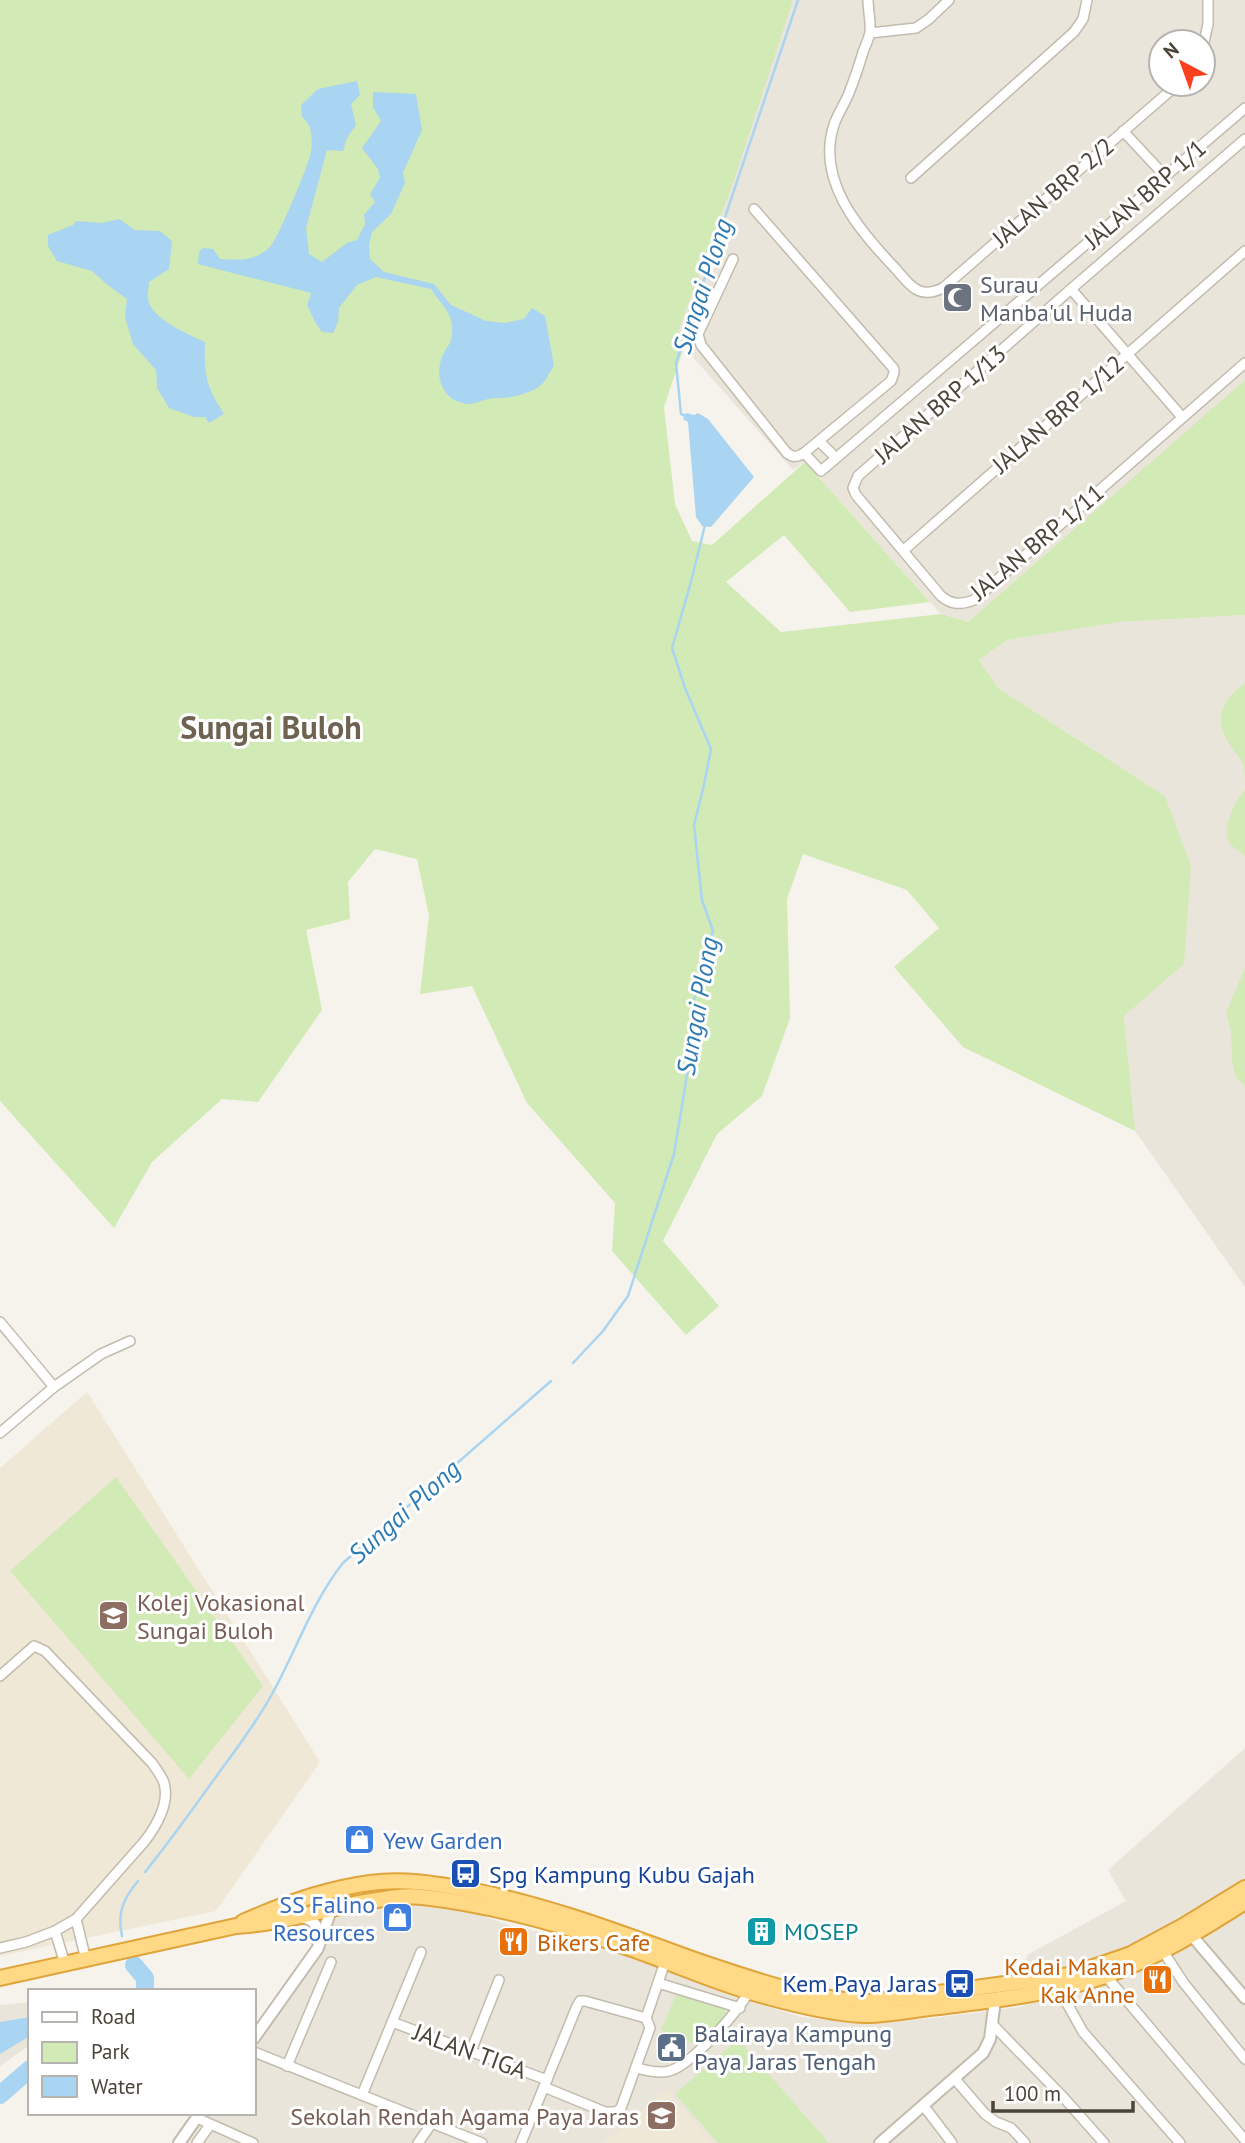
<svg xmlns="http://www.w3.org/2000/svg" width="1245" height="2143" font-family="'PT Sans',sans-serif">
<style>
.residential{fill:#eae5da;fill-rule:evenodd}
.education{fill:#efe8d6}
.green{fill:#d2eab5}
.water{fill:#a9d4f2}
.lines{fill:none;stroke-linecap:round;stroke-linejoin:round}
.stream{stroke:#a9d4f2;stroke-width:2.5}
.river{stroke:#a9d4f2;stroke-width:18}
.minor-casing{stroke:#c2bbae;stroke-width:12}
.tertiary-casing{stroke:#c2bbae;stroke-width:14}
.trunk-casing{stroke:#e0a43c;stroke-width:18}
.minor{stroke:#fff;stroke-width:9}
.tertiary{stroke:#fff;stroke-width:10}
.trunk{stroke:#ffd985;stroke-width:14}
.labels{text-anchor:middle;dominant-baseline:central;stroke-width:6;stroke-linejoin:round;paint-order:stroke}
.street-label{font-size:24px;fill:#4b4439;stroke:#fff}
.worship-label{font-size:24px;fill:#5b616d;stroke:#fff;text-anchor:start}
.education-label{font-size:24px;fill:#785e54;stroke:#fff;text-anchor:start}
.shop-label{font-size:24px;fill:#366cbe;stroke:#fff;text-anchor:start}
.transit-label{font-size:24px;fill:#164399;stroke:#fff;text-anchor:start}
.culture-label{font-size:24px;fill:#0d838f;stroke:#fff;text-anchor:start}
.food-label{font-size:24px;fill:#c56008;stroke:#fff;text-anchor:start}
.service-label{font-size:24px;fill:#4e5e75;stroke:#fff;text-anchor:start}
.water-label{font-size:26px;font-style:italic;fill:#2e7ab2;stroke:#fff}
.district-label{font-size:32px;font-weight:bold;fill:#6e6250;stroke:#fff}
</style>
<rect width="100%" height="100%" fill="#f6f3ec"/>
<!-- residential -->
<g class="residential">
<path d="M0,0h1245v381l-277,241 -27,-8 -136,-152 -12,8 -117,-132zM1161,42h42v42h-42z"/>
<path d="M1245,615v672l-110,-156 -11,-116 60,-52 -19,-167 -167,-108 -19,-28 28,-20 113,-18z"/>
<path d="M1245,1748v242l-60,-69 -56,29 -41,16 -66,12 5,-23 99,-54 -18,-31z"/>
<path d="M414,1903l62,10 35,13 96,20 140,55 55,16 57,6 75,-5 85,-11 89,-24 85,-38 52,61v137h-1065l21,-30h53v-73l65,-91 11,-34z"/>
<path d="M30,2002v43l-30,21v-61z"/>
</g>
<!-- education -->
<g class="education">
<path d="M87,1392l233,370 -104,149 -216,45v-488z"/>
<path d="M667,2089l46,54h-110z"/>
</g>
<!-- green -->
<g class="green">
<path d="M0,0h793l-59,180 -58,157 8,10 -20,60 11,97 17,37 20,4 93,-83 125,140 -80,10 -66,-77 -58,47 55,50 160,-18 27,8 277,-242v235l-125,7 -113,18 -28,20 19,28 167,108 26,70 -7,98 -60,52 11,115 -172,-84 -69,-80 45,-39 -32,-38 -104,-36 -16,45 3,119 -28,78 -45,38 -54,107 56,65 -33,29 -74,-84 3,-48 -88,-100 -55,-117 -52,8 9,-79 -12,-56 -42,-10 -27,33 2,37 -44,11 16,80 -64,92 -36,-3 -70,63 -38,66 -114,-127z"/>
<path d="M1245,683v106c0,-6 0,-15 -1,-22 -2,-8 -11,-16 -15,-23 -16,-26 -7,-44 16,-61z"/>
<path d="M1245,790v66c-5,-5 -14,-9 -16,-15 -7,-14 6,-41 16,-51z"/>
<path d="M1245,968v118l-9,-9 -4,-17 -1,-29 -5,-18z"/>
<path d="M116,1477l147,209 -74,93 -179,-208z"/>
<path d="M677,1992l48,16 1,9 -29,28 -36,-15z"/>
<path d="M738,2039l91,104h-111l-43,-49z"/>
</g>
<!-- water -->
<g class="water">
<path d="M357,81l3,14 -9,9 5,21 -9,13 -4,13 -16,-1 -21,78 3,26 13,8 25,-19 10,-3 8,-16 -1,-9 11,-13 -5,-8 10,-16 -2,-9 -16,-21 19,-27 -8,-14v-15l43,2 6,36 -19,43 2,10 -14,31 -19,18 -3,13 1,14 14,13 50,12 17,21 35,16 19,2 19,-4 8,-11 13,8 9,50c-4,5 -7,13 -12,18 -7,8 -33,15 -44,14 -11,-1 -21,6 -31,6 -23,-3 -32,-24 -26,-44 4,-14 13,-14 11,-35 -1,-13 -14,-25 -21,-36l-55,-12 -19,8 -18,23 -1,14 -5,11 -11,-1 -7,-10 -8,-17 4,-12 -113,-29 1,-12 4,-4 10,1 7,10c20,1 34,3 50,-12 8,-8 39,-83 41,-95 2,-12 1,-28 -9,-35l-1,-12 17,-16z"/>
<path d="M119,219l16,11 25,1 12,10 -3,28 -20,13c0,5 -2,12 -1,17 3,20 40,35 57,43 -1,33 1,44 19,72l-15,9 -4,-6h-11l-25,-9 -12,-20 -1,-18 -23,-26 -8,-27 2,-18 -18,-13 -17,-15 -35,-10 -9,-15v-11l25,-10 3,-4 26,2z"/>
<path d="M686,413l8,2 4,-2 10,6 46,58 -43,50 -9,-1 -6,-9 -8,-95 -5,-3z"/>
<path d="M30,2017v19l-30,18v-32z"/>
</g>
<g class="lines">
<!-- stream -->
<g class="stream">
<path d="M686,416l-5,-2 -5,-51 122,-363"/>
<path d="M573,1363l30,-32 25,-35 46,-142 17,-103 1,-37 7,-42 14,-41 -11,-31 -8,-75 10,-40 7,-36 -26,-61 -13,-40 19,-66 14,-57"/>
<path d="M145,1872c26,-32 49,-65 73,-98 19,-26 39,-52 54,-80 24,-43 40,-92 71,-131l208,-182"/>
<path d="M122,1936c-5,-23 1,-37 16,-55"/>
</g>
<!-- river -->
<g class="river">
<path d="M134,1965l11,13v13"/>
<path d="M0,2095l30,-26"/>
</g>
<defs>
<g id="minor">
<path d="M868,0c0,10 3,22 2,32 -1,7 -5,14 -7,20 -4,14 -9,28 -14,41 -4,10 -10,19 -14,29 -21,57 24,108 60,146 15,17 23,32 48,20l235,-204"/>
<path d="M870,33l46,-5 13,-9 20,-19"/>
<path d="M1203,47l5,-23v-24"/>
<path d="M1123,131l42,45"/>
<path d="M1245,139l-174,150 -213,187 -5,12 3,7 85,101c11,9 20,9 33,4l271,-237"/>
<path d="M911,178l163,-146 9,-13 4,-19"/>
<path d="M733,259l-35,75 3,11 86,108c7,5 10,4 17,0l87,-72 3,-8v-4l-140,-160"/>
<path d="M1071,289l111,128"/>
<path d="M819,441l17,17"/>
<path d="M804,453l17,18 424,-363"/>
<path d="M904,550l341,-299"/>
<path d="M0,1322l54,65"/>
<path d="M0,1433l54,-46 47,-33 29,-13"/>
<path d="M0,1676l34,-30 11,5 107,112c4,6 10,13 12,20 6,20 -8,44 -20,59l-68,77 -21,12 -29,11 -26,6"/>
<path d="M76,1919l10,41"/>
<path d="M55,1931l10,33"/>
<path d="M1163,1951l20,31 62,77"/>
<path d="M1106,1976l139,164"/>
<path d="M658,1983l82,25"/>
<path d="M1059,1989l24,43 97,111"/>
<path d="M392,2022l155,58"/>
<path d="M992,2024l72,74 40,45"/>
<path d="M471,2051l28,-71"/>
<path d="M254,2052l228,91"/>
<path d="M287,2066l44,-104"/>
<path d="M636,2068c11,2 22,6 33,3 22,-5 68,-59 80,-79"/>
<path d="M954,2078l31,36 11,8 15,6 14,15"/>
<path d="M544,2087l61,25h11l5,-4 29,-80 -4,-10 19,-56"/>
<path d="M362,2095l59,-143"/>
<path d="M923,2105l29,38"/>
<path d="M197,2118l56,25"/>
<path d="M197,2143l13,-18"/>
<path d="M418,2143l14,-20"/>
<path d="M521,2143l56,-137 3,-5h5l61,17"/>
</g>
<g id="tertiary">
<path d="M300,1917c16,2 18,9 18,25"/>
<path d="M1188,1931l57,67"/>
<path d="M254,2038l64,-90 14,-41"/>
<path d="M179,2143l21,-30"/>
<path d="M880,2143l103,-90 7,-14 5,-39"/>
</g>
<g id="trunk">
<path d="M243,1922c40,-18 83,-33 127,-39 33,-5 67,1 100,7 78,15 153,44 228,71 56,19 115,40 175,41l197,-27 61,-21 52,-28 62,-38"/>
<path d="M0,1978l236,-52c45,-2 90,-18 135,-25 17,-3 35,-6 52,-4 68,8 135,26 200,49 45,15 88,35 134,48 32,9 81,22 114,21 23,-1 46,-6 68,-8 56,-7 113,-13 166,-31 50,-17 96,-46 140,-74"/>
</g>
</defs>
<!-- minor casing -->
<use href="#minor" class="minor-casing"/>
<!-- tertiary casing -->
<use href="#tertiary" class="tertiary-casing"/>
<!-- trunk casing -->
<use href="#trunk" class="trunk-casing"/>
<!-- minor -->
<use href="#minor" class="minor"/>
<!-- tertiary -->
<use href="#tertiary" class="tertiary"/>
<!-- trunk -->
<use href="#trunk" class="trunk"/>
</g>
<!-- icons -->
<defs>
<symbol id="mosque-square" viewBox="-11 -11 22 22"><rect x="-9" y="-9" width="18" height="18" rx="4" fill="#6b7280" stroke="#fff"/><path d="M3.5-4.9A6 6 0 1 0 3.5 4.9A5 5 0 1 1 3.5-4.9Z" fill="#fff"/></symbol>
<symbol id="university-square" viewBox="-11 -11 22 22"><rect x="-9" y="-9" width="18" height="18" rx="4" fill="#8d6e63" stroke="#fff"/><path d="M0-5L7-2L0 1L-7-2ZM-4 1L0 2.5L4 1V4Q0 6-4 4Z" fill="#fff"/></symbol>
<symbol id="shop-square" viewBox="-11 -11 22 22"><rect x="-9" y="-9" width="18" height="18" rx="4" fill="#3f7fe0" stroke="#fff"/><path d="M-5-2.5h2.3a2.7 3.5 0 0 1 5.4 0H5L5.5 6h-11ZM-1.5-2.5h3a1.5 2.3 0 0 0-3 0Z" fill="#fff"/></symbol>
<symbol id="bus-square" viewBox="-11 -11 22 22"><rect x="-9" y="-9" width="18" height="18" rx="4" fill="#1a4fb4" stroke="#fff"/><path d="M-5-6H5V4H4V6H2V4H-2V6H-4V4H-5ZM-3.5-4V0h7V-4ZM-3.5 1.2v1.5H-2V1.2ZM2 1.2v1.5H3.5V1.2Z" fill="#fff"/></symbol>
<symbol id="building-square" viewBox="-11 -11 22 22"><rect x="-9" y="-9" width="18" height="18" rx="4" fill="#0f9aa8" stroke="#fff"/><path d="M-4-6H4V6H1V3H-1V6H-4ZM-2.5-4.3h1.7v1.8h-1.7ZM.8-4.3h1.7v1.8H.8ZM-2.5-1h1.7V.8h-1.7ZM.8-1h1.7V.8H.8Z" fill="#fff"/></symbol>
<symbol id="restaurant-square" viewBox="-11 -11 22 22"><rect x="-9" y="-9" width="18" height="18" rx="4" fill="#e8710a" stroke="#fff"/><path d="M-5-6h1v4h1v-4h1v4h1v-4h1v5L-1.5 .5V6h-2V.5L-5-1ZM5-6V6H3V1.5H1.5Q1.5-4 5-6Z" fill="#fff"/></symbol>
<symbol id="civic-square" viewBox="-11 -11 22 22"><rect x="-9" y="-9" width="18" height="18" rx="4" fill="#5c6f8a" stroke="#fff"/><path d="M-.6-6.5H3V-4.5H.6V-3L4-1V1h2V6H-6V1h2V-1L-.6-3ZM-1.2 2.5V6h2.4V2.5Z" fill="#fff"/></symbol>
<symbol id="school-square" viewBox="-11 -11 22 22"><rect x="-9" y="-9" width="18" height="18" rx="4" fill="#8d6e63" stroke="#fff"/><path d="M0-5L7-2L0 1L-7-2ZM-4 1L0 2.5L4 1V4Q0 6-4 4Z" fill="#fff"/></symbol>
</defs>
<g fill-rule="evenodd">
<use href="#mosque-square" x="940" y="280" width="35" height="35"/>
<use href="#university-square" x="96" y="1598" width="35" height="35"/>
<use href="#shop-square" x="342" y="1822" width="35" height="35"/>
<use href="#bus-square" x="448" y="1856" width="35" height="35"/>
<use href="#shop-square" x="380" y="1900" width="35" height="35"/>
<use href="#building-square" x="744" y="1914" width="35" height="35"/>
<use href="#restaurant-square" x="496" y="1924" width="35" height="35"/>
<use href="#restaurant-square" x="1140" y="1962" width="35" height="35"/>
<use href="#bus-square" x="942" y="1966" width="35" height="35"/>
<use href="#civic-square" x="654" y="2030" width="35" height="35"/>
<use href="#school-square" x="644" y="2098" width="35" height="35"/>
</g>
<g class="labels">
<!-- street labels -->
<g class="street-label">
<text transform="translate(1053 192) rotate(-41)">JALAN BRP 2/2</text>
<text transform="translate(1145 194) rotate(-41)">JALAN BRP 1/1</text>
<text transform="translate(940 404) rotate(-41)">JALAN BRP 1/13</text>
<text transform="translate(1058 414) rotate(-41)">JALAN BRP 1/12</text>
<text transform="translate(1037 542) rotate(-40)">JALAN BRP 1/11</text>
<text transform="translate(470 2051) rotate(20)">JALAN TIGA</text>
</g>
<!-- worship labels -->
<g class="worship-label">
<text x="980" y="284">Surau<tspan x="980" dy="28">Manba'ul Huda</tspan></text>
</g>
<!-- education labels -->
<g class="education-label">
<text x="137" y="1602">Kolej Vokasional<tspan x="137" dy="28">Sungai Buloh</tspan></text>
<text x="639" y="2116" text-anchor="end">Sekolah Rendah Agama Paya Jaras</text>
</g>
<!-- shop labels -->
<g class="shop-label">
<text x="383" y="1840">Yew Garden</text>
<text x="375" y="1904" text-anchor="end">SS Falino<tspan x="375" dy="28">Resources</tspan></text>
</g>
<!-- transit labels -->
<g class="transit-label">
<text x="489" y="1874">Spg Kampung Kubu Gajah</text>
<text x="937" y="1983" text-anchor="end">Kem Paya Jaras</text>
</g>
<!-- culture labels -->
<g class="culture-label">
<text x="784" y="1931">MOSEP</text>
</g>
<!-- food labels -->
<g class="food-label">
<text x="537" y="1942">Bikers Cafe</text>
<text x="1135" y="1966" text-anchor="end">Kedai Makan<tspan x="1135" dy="28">Kak Anne</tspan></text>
</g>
<!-- service labels -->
<g class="service-label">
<text x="694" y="2033">Balairaya Kampung<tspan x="694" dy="28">Paya Jaras Tengah</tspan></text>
</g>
<!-- water labels -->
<g class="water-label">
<text transform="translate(702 286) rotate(-72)">Sungai Plong</text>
<text transform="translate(697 1006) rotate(-80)">Sungai Plong</text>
<text transform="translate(404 1511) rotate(-42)">Sungai Plong</text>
</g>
<!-- district labels -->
<g class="district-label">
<text x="271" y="727">Sungai Buloh</text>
</g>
</g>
<!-- legend -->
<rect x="28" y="1989" width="228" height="126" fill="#ffffff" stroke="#b7b4b0" stroke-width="2"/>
<rect x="42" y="2012" width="35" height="10" fill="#ffffff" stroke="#b7b4b0" stroke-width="2"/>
<text x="91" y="2024" font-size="21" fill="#4b4439">Road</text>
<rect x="42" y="2042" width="35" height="21" fill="#d2eab5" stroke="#b7b4b0" stroke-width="2"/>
<text x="91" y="2059" font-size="21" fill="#4b4439">Park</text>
<rect x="42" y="2076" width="35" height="21" fill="#a9d4f2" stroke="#b7b4b0" stroke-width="2"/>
<text x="91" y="2094" font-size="21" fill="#4b4439">Water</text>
<!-- north arrow -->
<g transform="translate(1182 63) rotate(319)"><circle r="33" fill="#ffffff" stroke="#b7b4b0" stroke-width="2"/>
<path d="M0-5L12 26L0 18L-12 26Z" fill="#fc3f1d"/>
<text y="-10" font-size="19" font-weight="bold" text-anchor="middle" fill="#4b4439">N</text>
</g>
<!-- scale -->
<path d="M993 2101v10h140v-10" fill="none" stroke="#4b4439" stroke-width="3.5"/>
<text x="1004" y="2101" font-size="21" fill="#4b4439" stroke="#ffffff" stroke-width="5" paint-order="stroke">100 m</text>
</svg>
